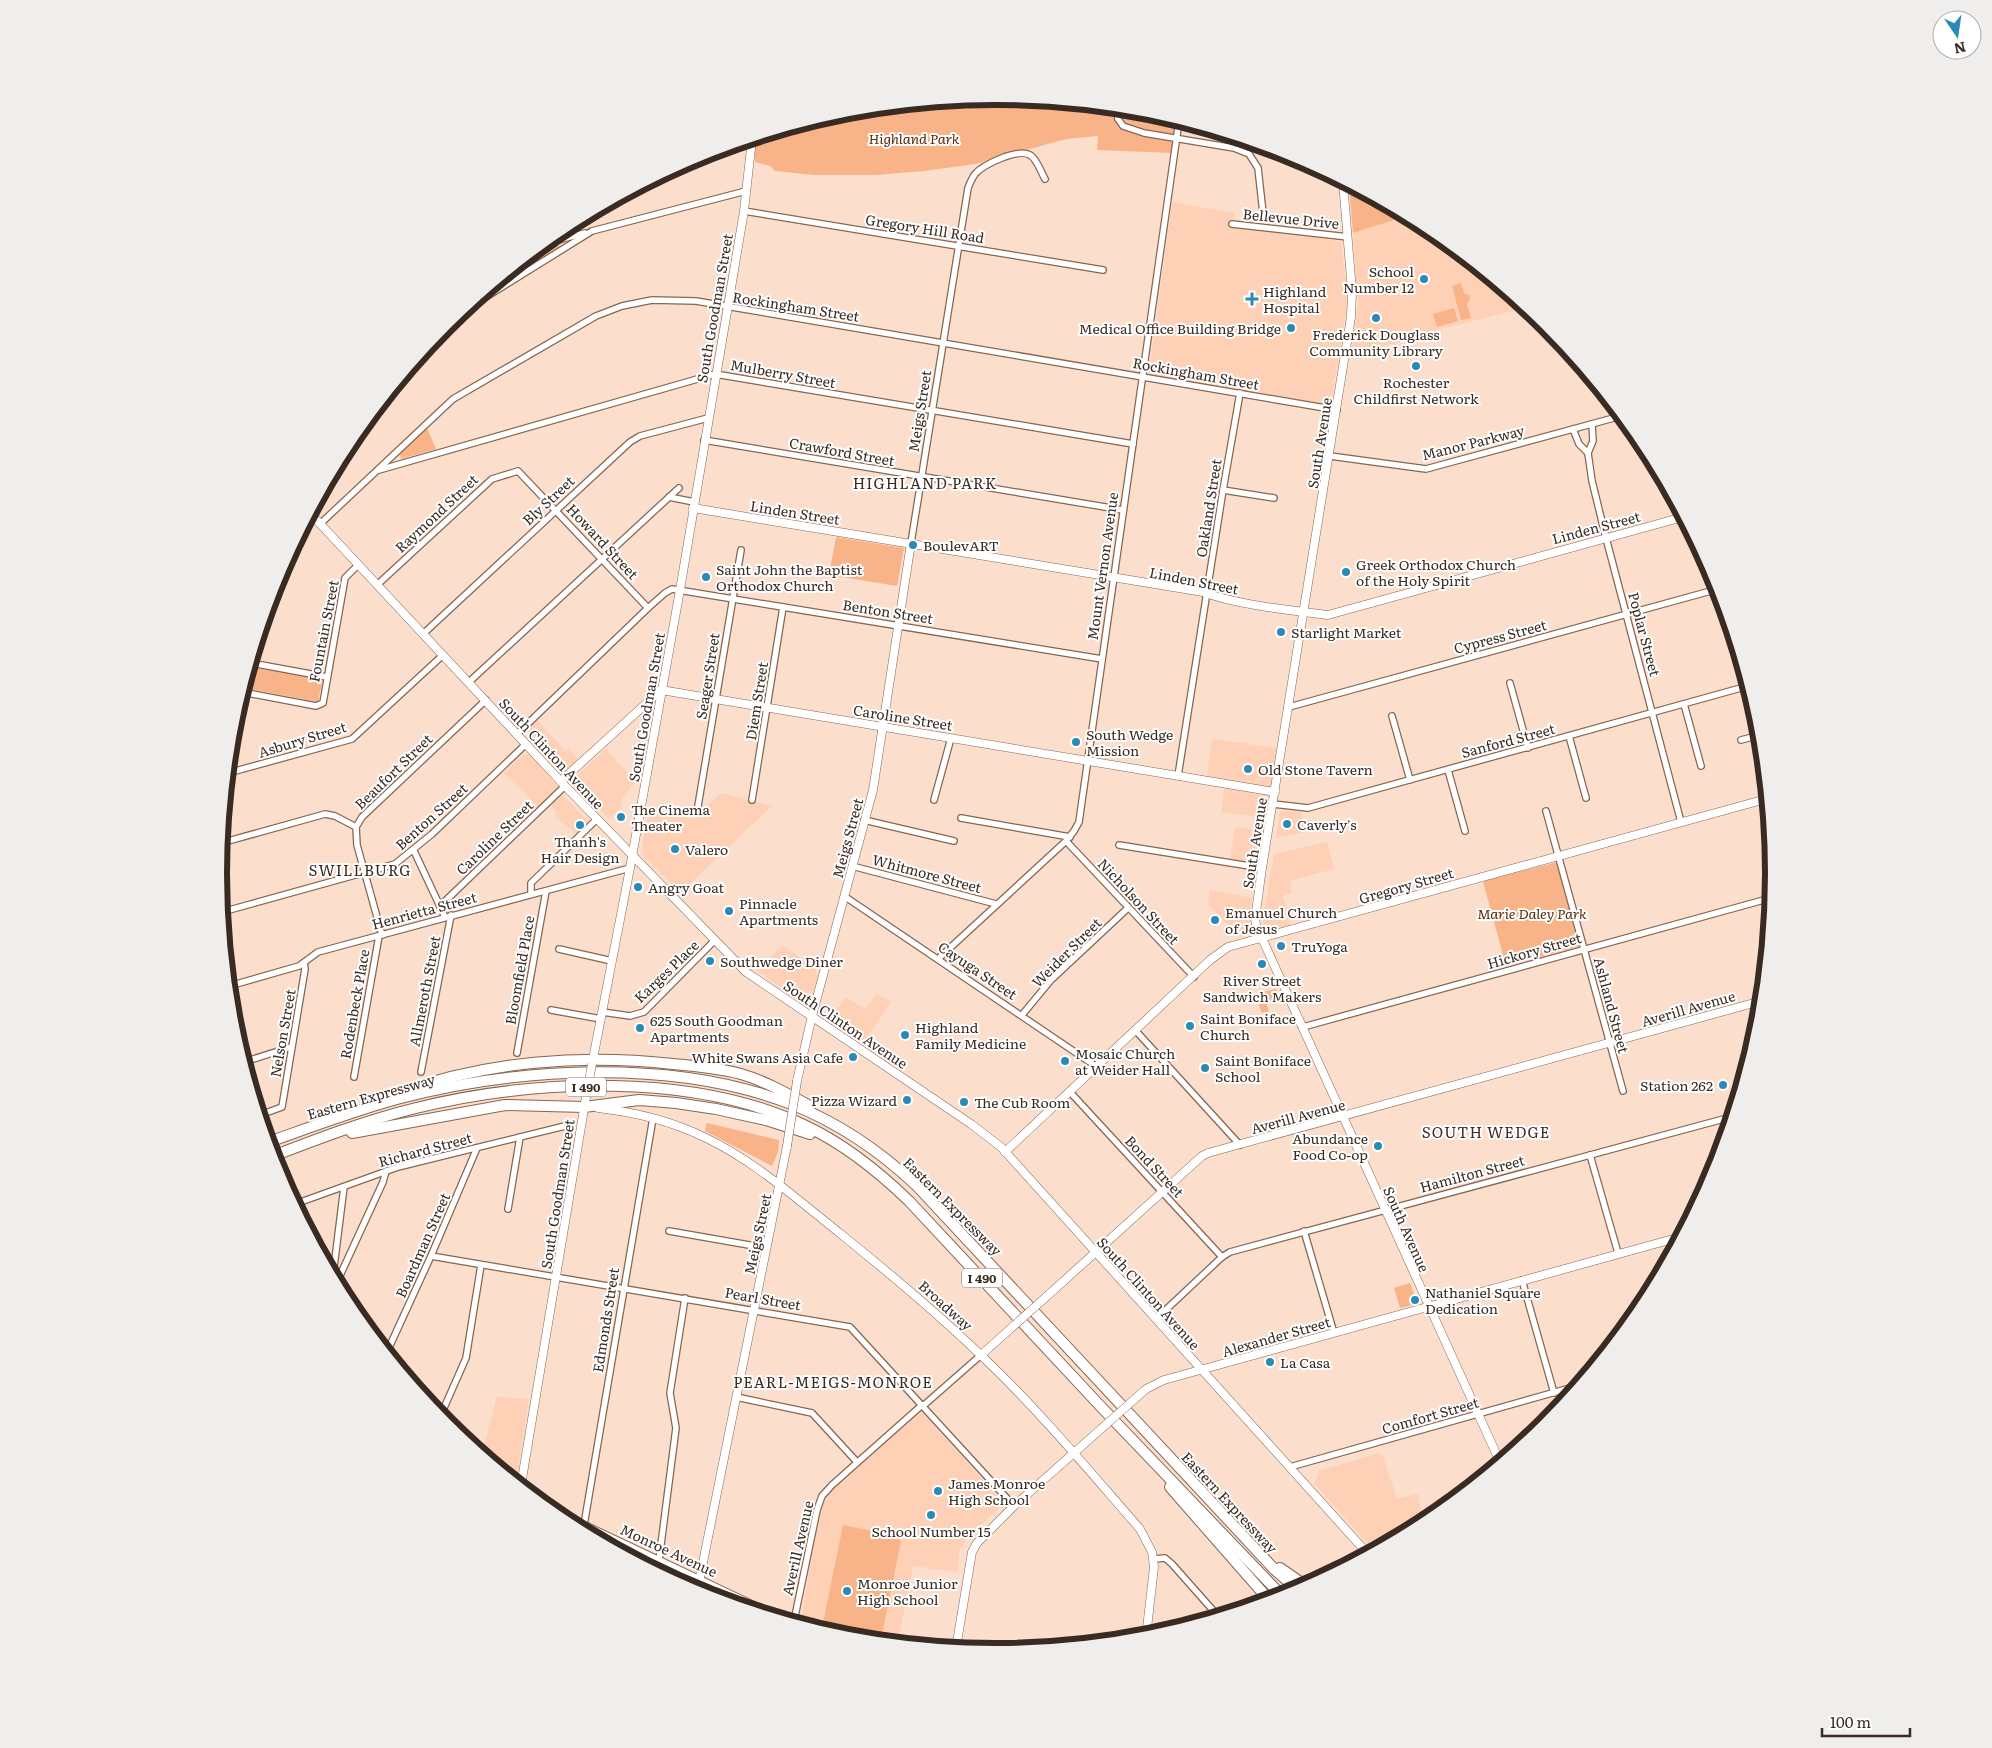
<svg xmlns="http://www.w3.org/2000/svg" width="1992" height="1748" font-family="Literata,serif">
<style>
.built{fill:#fed1b7}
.green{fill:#f8b389}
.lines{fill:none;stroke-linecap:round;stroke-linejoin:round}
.street-casing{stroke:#866652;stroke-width:8}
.secondary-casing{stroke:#866652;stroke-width:9}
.primary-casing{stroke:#866652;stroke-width:11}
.highway-casing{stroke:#866652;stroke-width:12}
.street{stroke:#fff;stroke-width:5.5}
.secondary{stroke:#fff;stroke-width:8}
.primary{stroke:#fff;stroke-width:9}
.highway{stroke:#fff;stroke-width:10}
.secondary-bridge-casing{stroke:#866652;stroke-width:9;stroke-linecap:butt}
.secondary-bridge{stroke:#fff;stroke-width:8}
.poi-dot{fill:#2a8ab5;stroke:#fff;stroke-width:2}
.labels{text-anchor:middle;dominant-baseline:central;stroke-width:4;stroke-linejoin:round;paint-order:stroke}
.shield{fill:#fff;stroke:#746b64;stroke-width:1}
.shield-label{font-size:12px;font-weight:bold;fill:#392b22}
.park-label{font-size:14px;font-style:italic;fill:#552a0a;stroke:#fff}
.street-label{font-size:14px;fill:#392b22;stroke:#fff}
.poi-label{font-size:14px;fill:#392b22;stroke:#fff;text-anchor:start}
.neighbourhood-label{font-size:15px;letter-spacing:1px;fill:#392b22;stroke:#fff}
.rim{fill:none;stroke:#392b22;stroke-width:6}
</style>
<rect width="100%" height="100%" fill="#fcdecc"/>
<!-- built -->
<g class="built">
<path d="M1172,202l62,11 -2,13 42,6 34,3 33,7 6,49v16l-16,96 -5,1 -173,-28 -4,-4z"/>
<path d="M1407,216l21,11 98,81 -102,25 1,2 -74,20 7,-49 -5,-73z"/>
<path d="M537,720l28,31 4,-3 9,12 -13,12h-3l-36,-40z"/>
<path d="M1212,739l65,9 -12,70 -44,-6 4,-32 -18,-4z"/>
<path d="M606,749l29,33 -12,15 -3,12 -11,10 -37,-39z"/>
<path d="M524,754h5l31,35 -20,20 -36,-36z"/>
<path d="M721,793l51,13 -92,87 -39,-40 8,-46 24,8 21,4z"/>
<path d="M563,795l27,28 -12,13 -8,-9 -1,1 -9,-7 -5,-5 2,-3 -6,-7z"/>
<path d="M1280,811l21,1 4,20 -29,6z"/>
<path d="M1235,827l28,4 -5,34 -28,-5z"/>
<path d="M1327,842l7,27 -44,12 2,12 -9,3 8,29 -23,6 -5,-6v-8l11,-63z"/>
<path d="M1210,890l42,8 -3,21 2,13 -11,5 -32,-33z"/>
<path d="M781,947h4l31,22 1,8 -6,25 -3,2 -4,-1 -48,-33z"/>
<path d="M877,993l14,9 -27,40 -33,-23 15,-22 19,12z"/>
<path d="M497,1396l32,4 -13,82 -34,-28z"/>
<path d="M920,1410l84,93 -38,36 -6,11 -3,22 -44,-6 -15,76 -54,-5 -38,-14 -4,-9 16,-98 4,-15 5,-8z"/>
<path d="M1379,1453l4,3 14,43 21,-5 6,29 -51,27 -59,-67 5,-10 -1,-2z"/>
</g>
<!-- green -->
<g class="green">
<path d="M996,96l152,15 29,9 -5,33 -75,-3 1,-14 -32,3 -91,25 -51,7 -49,4h-61l-39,-4 -5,-5 -15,-4v-24l90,-27z"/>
<path d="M1349,185l58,31 -54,17z"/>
<path d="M557,243l2,4 -3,3 -64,39 -2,-1 49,-40z"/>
<path d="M1461,283l3,10 5,2 1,4 -3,5 4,14 -10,2 -9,-34z"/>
<path d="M1454,308l4,13 -21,6 -4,-13z"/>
<path d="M427,428l9,21 -35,10 -1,-5z"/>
<path d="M836,537l68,11 -7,38 -68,-11z"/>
<path d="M250,665l73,13 -5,24 -73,-14z"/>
<path d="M1558,862l23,84 -75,20 -23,-85z"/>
<path d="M1276,989l4,10 -14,4 3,8 -7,2 -7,-19z"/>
<path d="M707,1123l72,17 -1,12 -6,14 -67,-35z"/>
<path d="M1410,1283l7,18 -1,3 -16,4 -6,-20z"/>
<path d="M843,1525l53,11 5,5 -20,98 -59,-11z"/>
</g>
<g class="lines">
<defs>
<g id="street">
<path d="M1116,108l2,11 5,7 21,7 90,15 15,6 9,14 5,45"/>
<path d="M744,211l359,59"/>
<path d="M1232,224l116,13"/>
<path d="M543,244l42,-11"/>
<path d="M457,315l135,-84 154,-40"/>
<path d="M1573,429l6,15 9,9 5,-12 -1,-17"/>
<path d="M704,440l419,70"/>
<path d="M1588,453l4,28 14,57 75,284"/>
<path d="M1330,456l96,13 195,-53"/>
<path d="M379,470l336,-96 418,70"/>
<path d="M1223,490l51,8"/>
<path d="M669,497l25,5"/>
<path d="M320,524l133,-125 143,-83 26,-10 30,-6 44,1 641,109"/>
<path d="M911,543l57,-355c2,-5 4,-10 7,-14 9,-10 43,-26 55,-19 7,4 11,17 15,24"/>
<path d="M377,585l115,-106 26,-8 130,137"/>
<path d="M423,634l207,-192 10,-6 68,-18"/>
<path d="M251,663l76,14"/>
<path d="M469,682l210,-194"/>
<path d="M1510,683l18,65"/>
<path d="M242,692l74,14 7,-3 22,-125 13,-13"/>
<path d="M1684,704l17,62"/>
<path d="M1289,707l429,-118"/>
<path d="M1392,716l18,64"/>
<path d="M517,734l131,-126 17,-15 7,-4 430,70"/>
<path d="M1569,736l17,62"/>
<path d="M1741,740l19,-5"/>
<path d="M1448,770l17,61"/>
<path d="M228,773l124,-34 91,-84"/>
<path d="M1178,776l45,-286 17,-97"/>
<path d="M752,800l31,-193"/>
<path d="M934,800l17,-62"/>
<path d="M1273,804l35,4 440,-122"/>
<path d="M698,806l43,-256"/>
<path d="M1546,811l77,280"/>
<path d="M961,818l109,19"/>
<path d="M864,820l90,21"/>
<path d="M1066,841l128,136"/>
<path d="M221,843l104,-29 10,2 21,11"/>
<path d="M1119,845l143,23"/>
<path d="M414,851l31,66"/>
<path d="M852,866l144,38"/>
<path d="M531,894v-11l66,-64"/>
<path d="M844,896l253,171"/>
<path d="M440,906l125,-120"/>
<path d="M222,912l173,-48 37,-30 94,-90"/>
<path d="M382,935l-25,-90 -1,-18 6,-10 124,-117"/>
<path d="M559,949l53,12"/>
<path d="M939,958l127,-117 8,-10 5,-9 100,-701"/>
<path d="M229,986l70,-20 19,-14 312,-84"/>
<path d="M551,1010l50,9"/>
<path d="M602,1012l28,4 14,-4 71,-72"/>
<path d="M1022,1015l29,-35 77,-72"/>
<path d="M1303,1027l468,-129"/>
<path d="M1136,1031l104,114"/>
<path d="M517,1053l29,-162"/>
<path d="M244,1062l47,-15"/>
<path d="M421,1072l30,-157"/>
<path d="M354,1077l25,-141"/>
<path d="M1070,1092l152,165"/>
<path d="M260,1115l22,-8 23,-138 -1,-6"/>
<path d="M1590,1155l28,98"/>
<path d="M295,1204l103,-37 167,-41"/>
<path d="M508,1209l12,-72"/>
<path d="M669,1231l97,17"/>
<path d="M1304,1231l30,102"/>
<path d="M431,1256l419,71 164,179"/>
<path d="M333,1275l11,-88"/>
<path d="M1522,1280l32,113"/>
<path d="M337,1282l46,-100 3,-11"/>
<path d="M1156,1319l66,-62 8,-5 501,-135"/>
<path d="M387,1352l44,-96 46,-108"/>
<path d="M736,1397l76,16 45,49"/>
<path d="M923,1406l58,-51"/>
<path d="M440,1417l26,-59 15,-93"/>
<path d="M1290,1467l287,-81"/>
<path d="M584,1525l69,-407"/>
<path d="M1154,1559l11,-1 7,6 46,52"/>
<path d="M659,1560l17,-132 -6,-35 15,-95"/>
<path d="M794,1621l23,-111 5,-14 10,-11 90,-80"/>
</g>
<g id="secondary">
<path d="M1343,182l9,109 -1,26 -89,551 -7,51 1,6 244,537"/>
<path d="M693,508l510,84c34,13 87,18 125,23l355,-98"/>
<path d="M311,514l254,272 181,186 225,152 30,23 366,406"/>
<path d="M561,781l100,-91 614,102"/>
<path d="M592,1064l38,-196 50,-278 64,-379 8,-72"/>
<path d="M797,1081l15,-65 61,-226 38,-247"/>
<path d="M598,1108c36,4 73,13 106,29 51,24 94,63 138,98 51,41 101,83 148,129 53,51 101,109 150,165l12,23 2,15 -8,70"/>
<path d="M1005,1152l205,-192 18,-13 538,-148"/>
<path d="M1046,1297l156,-141 6,-3 553,-152"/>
<path d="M981,1355l28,-25"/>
<path d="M1137,1397l9,-8 18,-9 516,-143"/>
<path d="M521,1485l65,-388"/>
<path d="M697,1592l90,-446"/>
<path d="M956,1648l16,-96 5,-9 37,-37 88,-78"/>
</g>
<path id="primary" d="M552,1511l222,105"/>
<g id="highway">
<path d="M399,1093c87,-32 183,-39 274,-29 23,2 46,4 68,10 24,7 47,20 69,32"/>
<path d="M352,1133l153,-28 79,2 55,-7 37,3 40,6 50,11 44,14"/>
<path d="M269,1142c42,-15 84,-31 128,-43 121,-32 276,-41 394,5 48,19 89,47 126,82l358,384 23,20"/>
<path d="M273,1156c47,-18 94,-36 143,-48 118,-29 278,-36 390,18 38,18 72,45 103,75l195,209 178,186"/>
<path d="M1170,1487l99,113"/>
<path d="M1280,1568l26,18"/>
</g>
</defs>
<!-- street casing -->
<use href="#street" class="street-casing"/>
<!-- secondary casing -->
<use href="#secondary" class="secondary-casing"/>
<!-- primary casing -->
<use href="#primary" class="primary-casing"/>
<!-- highway casing -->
<use href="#highway" class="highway-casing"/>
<!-- street -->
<use href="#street" class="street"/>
<!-- secondary -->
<use href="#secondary" class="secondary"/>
<!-- primary -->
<use href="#primary" class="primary"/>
<!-- highway -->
<use href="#highway" class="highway"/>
<defs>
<g id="secondary-bridge">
<path d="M586,1097l6,-33"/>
<path d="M787,1146l10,-65"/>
<path d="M1009,1330l37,-33"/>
<path d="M1102,1428l35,-31"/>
</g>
</defs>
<!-- secondary-bridge casing -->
<use href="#secondary-bridge" class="secondary-bridge-casing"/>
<!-- secondary-bridge -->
<use href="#secondary-bridge" class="secondary-bridge"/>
</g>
<!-- markers -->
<g class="poi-dot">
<circle cx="1424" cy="279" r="5"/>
<path d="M1249.5 291.5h5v5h5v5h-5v5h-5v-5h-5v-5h5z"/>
<circle cx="1376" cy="318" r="5"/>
<circle cx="1291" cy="328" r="5"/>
<circle cx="1416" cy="366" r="5"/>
<circle cx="913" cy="545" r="5"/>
<circle cx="1346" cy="572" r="5"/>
<circle cx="706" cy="577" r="5"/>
<circle cx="1281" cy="632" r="5"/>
<circle cx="1076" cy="742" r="5"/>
<circle cx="1248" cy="769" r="5"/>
<circle cx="621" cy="817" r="5"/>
<circle cx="1287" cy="824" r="5"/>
<circle cx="580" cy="825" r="5"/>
<circle cx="675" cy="849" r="5"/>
<circle cx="638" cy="887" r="5"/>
<circle cx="729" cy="911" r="5"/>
<circle cx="1215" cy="920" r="5"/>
<circle cx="1281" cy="946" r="5"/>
<circle cx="710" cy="961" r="5"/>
<circle cx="1262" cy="964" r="5"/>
<circle cx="1190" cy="1026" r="5"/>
<circle cx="640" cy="1028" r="5"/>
<circle cx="905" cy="1035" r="5"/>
<circle cx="853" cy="1057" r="5"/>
<circle cx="1065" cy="1061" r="5"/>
<circle cx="1205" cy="1068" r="5"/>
<circle cx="1723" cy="1085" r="5"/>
<circle cx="907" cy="1100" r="5"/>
<circle cx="964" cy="1102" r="5"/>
<circle cx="1378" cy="1146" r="5"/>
<circle cx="1415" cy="1300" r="5"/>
<circle cx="1270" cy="1362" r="5"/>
<circle cx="938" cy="1491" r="5"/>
<circle cx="931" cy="1515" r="5"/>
<circle cx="847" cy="1591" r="5"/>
</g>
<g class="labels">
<!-- shield labels -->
<g class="shield">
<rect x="566" y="1077.5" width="40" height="19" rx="4"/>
<rect x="962" y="1268.5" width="40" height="19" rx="4"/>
</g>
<g class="shield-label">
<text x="586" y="1087">I 490</text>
<text x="982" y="1278">I 490</text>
</g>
<!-- park labels -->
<g class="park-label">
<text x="914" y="138">Highland Park</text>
<text x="1532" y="913">Marie Daley Park</text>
</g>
<!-- street labels -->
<g class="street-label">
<text transform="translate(1291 218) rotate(6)">Bellevue Drive</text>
<text transform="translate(925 228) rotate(9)">Gregory Hill Road</text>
<text transform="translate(796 306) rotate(9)">Rockingham Street</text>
<text transform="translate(714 308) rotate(-80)">South Goodman Street</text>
<text transform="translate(783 373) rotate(10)">Mulberry Street</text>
<text transform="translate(1196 373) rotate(10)">Rockingham Street</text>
<text transform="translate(919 411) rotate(-81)">Meigs Street</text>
<text transform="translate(1473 442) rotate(-14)">Manor Parkway</text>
<text transform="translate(1319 443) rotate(-81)">South Avenue</text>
<text transform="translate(842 451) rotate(10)">Crawford Street</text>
<text transform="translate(548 500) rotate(-43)">Bly Street</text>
<text transform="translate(1208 508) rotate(-81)">Oakland Street</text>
<text transform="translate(795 512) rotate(9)">Linden Street</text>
<text transform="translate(436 513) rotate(-43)">Raymond Street</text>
<text transform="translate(1596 527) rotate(-15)">Linden Street</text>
<text transform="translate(603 541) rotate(47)">Howard Street</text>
<text transform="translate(1102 566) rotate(-82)">Mount Vernon Avenue</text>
<text transform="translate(1194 580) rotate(11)">Linden Street</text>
<text transform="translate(888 611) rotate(9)">Benton Street</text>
<text transform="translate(323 631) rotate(-79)">Fountain Street</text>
<text transform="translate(1645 634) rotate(75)">Poplar Street</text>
<text transform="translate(1500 636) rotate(-15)">Cypress Street</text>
<text transform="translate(707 676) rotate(-81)">Seager Street</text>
<text transform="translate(756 701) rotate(-81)">Diem Street</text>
<text transform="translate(646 707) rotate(-80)">South Goodman Street</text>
<text transform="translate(903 717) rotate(9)">Caroline Street</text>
<text transform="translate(302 739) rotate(-17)">Asbury Street</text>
<text transform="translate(1508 740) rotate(-15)">Sanford Street</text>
<text transform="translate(552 753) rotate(47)">South Clinton Avenue</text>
<text transform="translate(393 771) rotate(-44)">Beaufort Street</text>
<text transform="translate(431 816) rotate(-42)">Benton Street</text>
<text transform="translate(494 837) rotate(-44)">Caroline Street</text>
<text transform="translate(847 838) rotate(-75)">Meigs Street</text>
<text transform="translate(1254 843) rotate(-81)">South Avenue</text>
<text transform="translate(927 873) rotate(15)">Whitmore Street</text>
<text transform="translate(1406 885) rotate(-16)">Gregory Street</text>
<text transform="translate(1139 901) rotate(47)">Nicholson Street</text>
<text transform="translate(424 910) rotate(-15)">Henrietta Street</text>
<text transform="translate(1534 950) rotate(-16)">Hickory Street</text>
<text transform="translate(1066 952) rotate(-45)">Weider Street</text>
<text transform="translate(519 970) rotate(-80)">Bloomfield Place</text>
<text transform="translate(978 970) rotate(34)">Cayuga Street</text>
<text transform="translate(666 971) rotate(-44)">Karges Place</text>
<text transform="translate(424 991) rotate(-79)">Allmeroth Street</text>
<text transform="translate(354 1004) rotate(-80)">Rodenbeck Place</text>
<text transform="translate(1612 1005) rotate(75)">Ashland Street</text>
<text transform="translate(1688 1008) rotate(-16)">Averill Avenue</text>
<text transform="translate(846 1024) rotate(34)">South Clinton Avenue</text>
<text transform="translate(282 1033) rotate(-80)">Nelson Street</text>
<text transform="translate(371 1096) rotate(-16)">Eastern Expressway</text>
<text transform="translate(1298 1116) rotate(-15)">Averill Avenue</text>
<text transform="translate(425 1149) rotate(-15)">Richard Street</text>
<text transform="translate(1155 1166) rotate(47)">Bond Street</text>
<text transform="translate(1472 1173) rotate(-15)">Hamilton Street</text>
<text transform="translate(557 1194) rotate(-81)">South Goodman Street</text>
<text transform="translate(953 1206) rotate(45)">Eastern Expressway</text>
<text transform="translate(1407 1229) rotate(66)">South Avenue</text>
<text transform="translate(757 1234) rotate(-78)">Meigs Street</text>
<text transform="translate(422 1245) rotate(-66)">Boardman Street</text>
<text transform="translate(1149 1293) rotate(48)">South Clinton Avenue</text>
<text transform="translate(763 1298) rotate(10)">Pearl Street</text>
<text transform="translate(946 1305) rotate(42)">Broadway</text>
<text transform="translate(605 1320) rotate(-81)">Edmonds Street</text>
<text transform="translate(1276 1336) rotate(-16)">Alexander Street</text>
<text transform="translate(1430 1415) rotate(-16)">Comfort Street</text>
<text transform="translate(1230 1502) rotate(47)">Eastern Expressway</text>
<text transform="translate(797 1548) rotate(-77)">Averill Avenue</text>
<text transform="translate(669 1550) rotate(25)">Monroe Avenue</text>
</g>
<!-- poi labels -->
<g class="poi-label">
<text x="1414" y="271" text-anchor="end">School<tspan x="1414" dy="16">Number 12</tspan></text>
<text x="1263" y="291">Highland<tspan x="1263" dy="16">Hospital</tspan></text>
<text x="1281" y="328" text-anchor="end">Medical Office Building Bridge</text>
<text x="1376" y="334" text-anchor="middle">Frederick Douglass<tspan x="1376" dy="16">Community Library</tspan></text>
<text x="1416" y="382" text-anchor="middle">Rochester<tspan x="1416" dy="16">Childfirst Network</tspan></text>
<text x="923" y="545">BoulevART</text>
<text x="1356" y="564">Greek Orthodox Church<tspan x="1356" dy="16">of the Holy Spirit</tspan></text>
<text x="716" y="569">Saint John the Baptist<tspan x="716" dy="16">Orthodox Church</tspan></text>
<text x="1291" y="632">Starlight Market</text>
<text x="1086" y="734">South Wedge<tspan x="1086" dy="16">Mission</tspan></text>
<text x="1258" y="769">Old Stone Tavern</text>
<text x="631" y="809">The Cinema<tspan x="631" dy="16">Theater</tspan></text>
<text x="1297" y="824">Caverly's</text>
<text x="580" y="841" text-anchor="middle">Thanh's<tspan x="580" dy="16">Hair Design</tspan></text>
<text x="685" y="849">Valero</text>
<text x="648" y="887">Angry Goat</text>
<text x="739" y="903">Pinnacle<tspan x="739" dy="16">Apartments</tspan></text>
<text x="1225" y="912">Emanuel Church<tspan x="1225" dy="16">of Jesus</tspan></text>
<text x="1291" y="946">TruYoga</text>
<text x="720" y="961">Southwedge Diner</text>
<text x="1262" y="980" text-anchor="middle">River Street<tspan x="1262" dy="16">Sandwich Makers</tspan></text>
<text x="1200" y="1018">Saint Boniface<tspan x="1200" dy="16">Church</tspan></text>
<text x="650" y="1020">625 South Goodman<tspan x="650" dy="16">Apartments</tspan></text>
<text x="915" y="1027">Highland<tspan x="915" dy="16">Family Medicine</tspan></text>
<text x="1075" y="1053">Mosaic Church<tspan x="1075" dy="16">at Weider Hall</tspan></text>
<text x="843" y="1057" text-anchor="end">White Swans Asia Cafe</text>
<text x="1215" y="1060">Saint Boniface<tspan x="1215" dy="16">School</tspan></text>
<text x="1713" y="1085" text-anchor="end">Station 262</text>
<text x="897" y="1100" text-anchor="end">Pizza Wizard</text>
<text x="974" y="1102">The Cub Room</text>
<text x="1368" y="1138" text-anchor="end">Abundance<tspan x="1368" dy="16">Food Co-op</tspan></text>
<text x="1425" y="1292">Nathaniel Square<tspan x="1425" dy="16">Dedication</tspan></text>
<text x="1280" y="1362">La Casa</text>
<text x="948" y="1483">James Monroe<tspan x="948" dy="16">High School</tspan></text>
<text x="931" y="1531" text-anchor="middle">School Number 15</text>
<text x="857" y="1583">Monroe Junior<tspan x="857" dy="16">High School</tspan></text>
</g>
<!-- neighbourhood labels -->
<g class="neighbourhood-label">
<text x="925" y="482">HIGHLAND PARK</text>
<text x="360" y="869">SWILLBURG</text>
<text x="1486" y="1131">SOUTH WEDGE</text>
<text x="833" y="1381">PEARL-MEIGS-MONROE</text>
</g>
</g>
<!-- crop -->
<path d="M0 0H1992V1748H0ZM227 874a769 769 0 1 1 1538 0a769 769 0 1 1-1538 0Z" fill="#efeeed" fill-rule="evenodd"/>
<path class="rim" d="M227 874a769 769 0 1 1 1538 0a769 769 0 1 1-1538 0Z"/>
<!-- north arrow -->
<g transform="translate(1957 35) rotate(167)"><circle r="24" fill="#ffffff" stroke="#b0aaa7"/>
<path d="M0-4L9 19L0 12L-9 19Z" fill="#2a8ab5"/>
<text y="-8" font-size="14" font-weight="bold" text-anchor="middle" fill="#392b22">N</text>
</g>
<!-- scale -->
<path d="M1822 1728v8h88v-8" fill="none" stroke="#392b22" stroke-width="2.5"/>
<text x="1830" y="1728" font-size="15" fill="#392b22" stroke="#ffffff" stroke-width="4" paint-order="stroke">100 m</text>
</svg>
